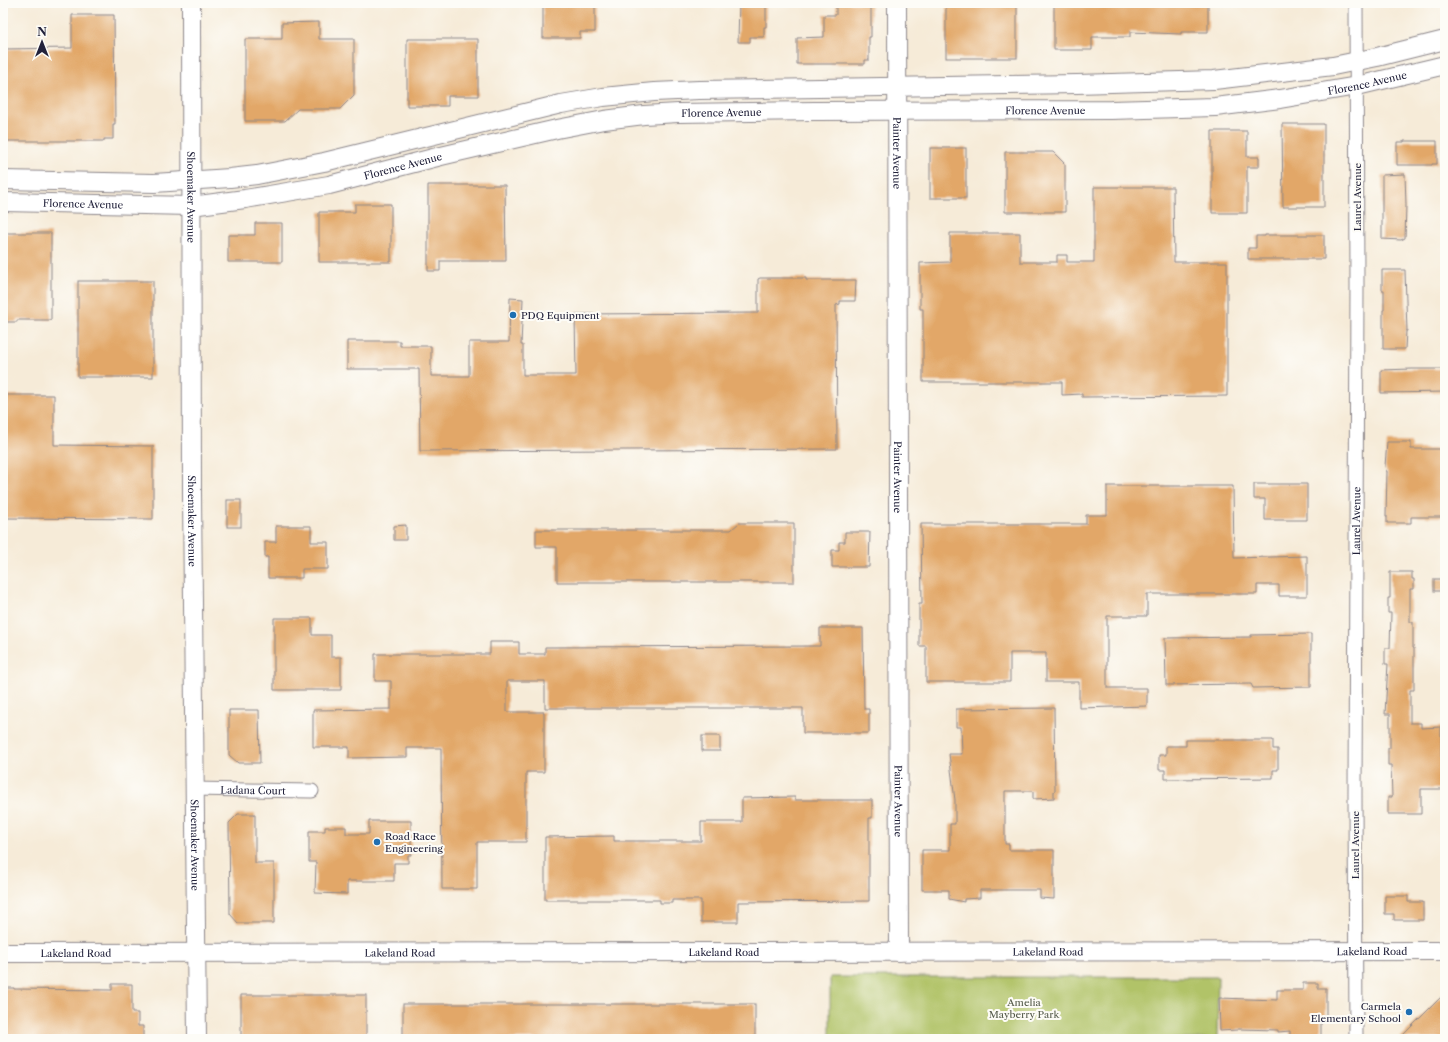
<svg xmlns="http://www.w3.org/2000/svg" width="1448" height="1042" font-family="'Libre Caslon Text',serif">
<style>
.green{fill:#b1c367;stroke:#6a7251}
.building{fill:#e2a768}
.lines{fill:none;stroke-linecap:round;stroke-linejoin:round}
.street-casing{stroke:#8c868a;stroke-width:15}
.secondary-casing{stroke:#8c868a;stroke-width:20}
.street{stroke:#fff;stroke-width:13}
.secondary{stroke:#fff;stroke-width:18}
.poi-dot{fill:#1f6fb2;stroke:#fdfcf7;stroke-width:1.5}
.labels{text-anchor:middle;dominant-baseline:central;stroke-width:4;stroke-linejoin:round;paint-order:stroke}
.street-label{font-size:10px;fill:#22223b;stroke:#fdfcf7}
.poi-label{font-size:10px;fill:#22223b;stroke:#fdfcf7;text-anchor:start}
.park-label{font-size:10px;fill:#545a4a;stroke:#fdfcf7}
</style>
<rect width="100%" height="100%" fill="#fdfcf7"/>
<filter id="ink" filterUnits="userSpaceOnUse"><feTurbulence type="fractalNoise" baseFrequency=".025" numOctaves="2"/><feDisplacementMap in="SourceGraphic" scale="8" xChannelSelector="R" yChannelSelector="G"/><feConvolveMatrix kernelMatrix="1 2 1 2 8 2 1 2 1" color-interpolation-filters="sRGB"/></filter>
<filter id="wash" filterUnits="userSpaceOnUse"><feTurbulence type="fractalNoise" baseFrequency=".012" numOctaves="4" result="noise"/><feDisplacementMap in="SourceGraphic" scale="16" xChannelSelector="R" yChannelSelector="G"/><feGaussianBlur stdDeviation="0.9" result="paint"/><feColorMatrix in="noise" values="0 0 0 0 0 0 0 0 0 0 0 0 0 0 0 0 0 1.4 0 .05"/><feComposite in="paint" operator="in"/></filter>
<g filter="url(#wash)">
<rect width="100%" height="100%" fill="#f6ebd8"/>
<!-- green -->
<path class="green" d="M830,977h388l-1,62h-387z"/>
<g id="blocks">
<!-- building -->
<g class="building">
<path d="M543,3h52v29h-15v6h-37z"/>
<path d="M739,3h27v24h-2v10h-14v5h-12z"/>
<path d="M836,3h35v34h-2v23h-4v4h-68v-26l27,-1v-22h12z"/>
<rect x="946" y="3" width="71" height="55"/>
<path d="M1054,3h154v29h-27v2l-51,-2v5h-38v13h-38z"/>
<path d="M72,15h42l1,109h-2v15h-9v2h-101v-92l69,-1z"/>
<path d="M319,22v17h35v56l-14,14h-42l-13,12h-40v-82h37v-16z"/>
<path d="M407,39h71v57h-30v10h-41z"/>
<path d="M1282,124h42v83h-41z"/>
<path d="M1212,131h35v26h12v10h-12v46h-35z"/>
<path d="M1404,141h33v23h-5v1h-35v-23h7z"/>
<rect x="930" y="148" width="36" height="50"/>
<path d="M1005,152h48l12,12v48h-60z"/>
<path d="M1405,174l1,31 -1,33 -4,2 -19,-1v-64z"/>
<path d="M428,185h77l1,76h-66v10h-12z"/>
<path d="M1094,187h79l1,75h53v134l-145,1v-3l-20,1v-13h-139v-73h-3v-46l30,-1v-29h70v29h37v-7h10v7h27z"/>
<path d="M355,204h36v58h-72v-50h36z"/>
<path d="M255,223h27v39h-54v-27h27z"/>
<path d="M3,233h48v87h-34v2h-14z"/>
<path d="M1265,235h59v24h-76v-11h8v-12h9z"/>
<path d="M1382,270h23v1l2,60h-1l-1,18h-22v-39h1v-20h-2z"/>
<path d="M760,278h46v2h50l-1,21h-15v3l-4,1 1,144 -417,2 -1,-82h-72v-28h53v5h31v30h38v-34h40l1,-44 13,1 -2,46h2v30h53l-1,-61 183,-1v-34z"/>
<rect x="78" y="281" width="75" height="96"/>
<path d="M1412,369h33v23l-64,1v-23z"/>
<path d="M3,395h51v50l99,1v73l-150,-1z"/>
<path d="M1387,442h24v7h34v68h-34v6h-24v-7h-1l1,-45h-1l-1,-5z"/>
<path d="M1254,484h53v36h-42v-21h-11z"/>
<path d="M1107,486h126l1,72 73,-2v40h-28v-11h-22v9h-110v22h-40v72h40v18l-68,2v-26h-33v-29h-36v29h-84v-36h-7v-42h3l-1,-80h165v-9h21z"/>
<rect x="227" y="500" width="14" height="27"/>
<path d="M739,523h55v59h-237v-35h-21v-17h195z"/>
<path d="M406,525v15h-12v-14z"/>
<path d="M276,526h35v16h17v27h-26v9h-34v-21h-3v-15h11z"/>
<path d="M845,532h25l-1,35h-37v-17h7v-8h6z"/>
<path d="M1390,572h22v7h2v10h-4v33h3v26h1v42h-4v33h11v5l20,-1v30h4v32h-24v25h-33v-17h4l-1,-32h-3v-17h2v-34h-5l3,-50h-3v-16h5l1,-35h-3v-15h2z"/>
<rect x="1434" y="579" width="11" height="12"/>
<path d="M274,618h38v17h19v22h10v33h-67z"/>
<path d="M820,628h43l1,81h5v24h-66v-25h-258v-27h-38v31h37v60h-18v70h-49v47h-35l-1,-141h-34v9l-58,1v-11h-36v-37l78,-1v-28h-16v-27h115v-12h29v12h26v-7l275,-1z"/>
<path d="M1311,634v53l-58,1 -2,-4 -85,1 -1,-47 86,-1v-2z"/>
<path d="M1054,708l1,83h-1v7l-21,1v-8h-28v53h4v6h45v49l-14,-1v-8h-60v8l-16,1v3l-15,-3v-9h-27v-40h28v-26h5v-24l-6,-46h13l-1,-27h-5v-18z"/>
<path d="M229,710h30l1,53h-22l-9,-8z"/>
<rect x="702" y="736" width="18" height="15"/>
<path d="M1186,740h87v9h5v21h-5v8l-108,1v-9h-6v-15h7v-9h20z"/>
<path d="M795,797v3h77v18h-3v83l-131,1v20h-37v-22h-29v3h-12v-3h-115v-63l69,-1v5h87v-19h41v-24z"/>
<path d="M238,814h17v49h19v60h-36l-8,-9 -1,-91z"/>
<path d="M369,821h42v34h-3v8h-14v18h-47v13l-32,-1 1,-31h-7v-31h16v-4h21v7h23z"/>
<path d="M1385,896h23v6h15v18h-29v-6h-9z"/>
<path d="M1303,983h15v5h8v29h-5v22h-31v-8l-12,1v-2l-40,-1 -1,1 -17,1 -1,-33 58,2v-10h26z"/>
<path d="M112,984h20v29h6v13h5v13h-140v-51h11v1l98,1z"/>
<path d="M1445,993v46h-46z"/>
<rect x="241" y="995" width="125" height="44"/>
<rect x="403" y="1004" width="352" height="35"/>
</g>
</g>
</g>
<g filter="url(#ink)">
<use href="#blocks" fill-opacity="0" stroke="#8c868a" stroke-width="1"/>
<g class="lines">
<defs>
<g id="street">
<path id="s1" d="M194,789l118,2"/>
<path id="s2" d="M1356,1039l-1,-244 2,-510 -1,-282"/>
</g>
<g id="secondary">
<path id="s3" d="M191,3l1,490 5,546"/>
<path id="s4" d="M897,3l2,949"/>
<path d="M3,180l151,3 76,-5 27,-3 67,-13 237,-58 42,-7 51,-5 45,-2 378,-6 137,-4 119,-14 44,-9 68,-17"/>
<path id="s5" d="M3,202l188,4 54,-7 84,-14 112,-29 116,-27 47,-9 40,-5 34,-2 137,-2 296,-1 104,-3 65,-8 77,-13 88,-21"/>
<path id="s6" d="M3,953l1442,-2"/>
</g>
</defs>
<!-- street casing -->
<use href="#street" class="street-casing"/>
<!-- secondary casing -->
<use href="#secondary" class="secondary-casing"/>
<!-- street -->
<use href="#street" class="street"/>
<!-- secondary -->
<use href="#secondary" class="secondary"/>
</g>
</g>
<!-- markers -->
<g class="poi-dot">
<circle cx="513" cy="315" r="4"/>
<circle cx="377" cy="842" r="4"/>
<circle cx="1409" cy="1012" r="4"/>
</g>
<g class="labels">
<!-- street labels -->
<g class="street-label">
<text stroke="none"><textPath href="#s5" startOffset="1376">Florence Avenue</textPath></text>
<text stroke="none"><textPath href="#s5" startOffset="1052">Florence Avenue</textPath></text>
<text stroke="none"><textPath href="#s5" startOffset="728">Florence Avenue</textPath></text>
<text stroke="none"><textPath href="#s4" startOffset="150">Painter Avenue</textPath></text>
<text stroke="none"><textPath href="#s5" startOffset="404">Florence Avenue</textPath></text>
<text stroke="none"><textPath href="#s3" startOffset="194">Shoemaker Avenue</textPath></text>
<text transform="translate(1357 197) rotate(-90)">Laurel Avenue</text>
<text stroke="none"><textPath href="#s5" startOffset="80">Florence Avenue</textPath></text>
<text stroke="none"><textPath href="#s4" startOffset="474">Painter Avenue</textPath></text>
<text stroke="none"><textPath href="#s3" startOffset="518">Shoemaker Avenue</textPath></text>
<text stroke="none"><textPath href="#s2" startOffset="518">Laurel Avenue</textPath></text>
<text stroke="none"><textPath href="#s1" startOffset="59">Ladana Court</textPath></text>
<text stroke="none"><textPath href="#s4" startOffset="798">Painter Avenue</textPath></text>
<text stroke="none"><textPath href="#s3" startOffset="842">Shoemaker Avenue</textPath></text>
<text transform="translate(1355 845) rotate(-90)">Laurel Avenue</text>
<text stroke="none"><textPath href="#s6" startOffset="1369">Lakeland Road</textPath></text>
<text stroke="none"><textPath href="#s6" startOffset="721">Lakeland Road</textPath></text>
<text stroke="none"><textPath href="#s6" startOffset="1045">Lakeland Road</textPath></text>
<text stroke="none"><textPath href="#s6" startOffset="73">Lakeland Road</textPath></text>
<text stroke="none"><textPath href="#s6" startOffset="397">Lakeland Road</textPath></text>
</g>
<!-- poi labels -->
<g class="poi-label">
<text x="521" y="315">PDQ Equipment</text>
<text x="385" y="836">Road Race<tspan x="385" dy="12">Engineering</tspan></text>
<text x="1401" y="1006" text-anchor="end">Carmela<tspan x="1401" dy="12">Elementary School</tspan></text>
</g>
<!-- park labels -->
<g class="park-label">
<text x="1024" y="1002">Amelia<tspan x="1024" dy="12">Mayberry Park</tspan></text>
</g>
</g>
<!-- margin -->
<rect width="1448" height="1042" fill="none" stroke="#fdfcf7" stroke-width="16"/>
<!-- north arrow -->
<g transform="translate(42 42)" stroke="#fdfcf7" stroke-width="3" paint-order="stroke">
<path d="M0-3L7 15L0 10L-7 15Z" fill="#22223b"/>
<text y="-6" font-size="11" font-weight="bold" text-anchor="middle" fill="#22223b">N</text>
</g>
</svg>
